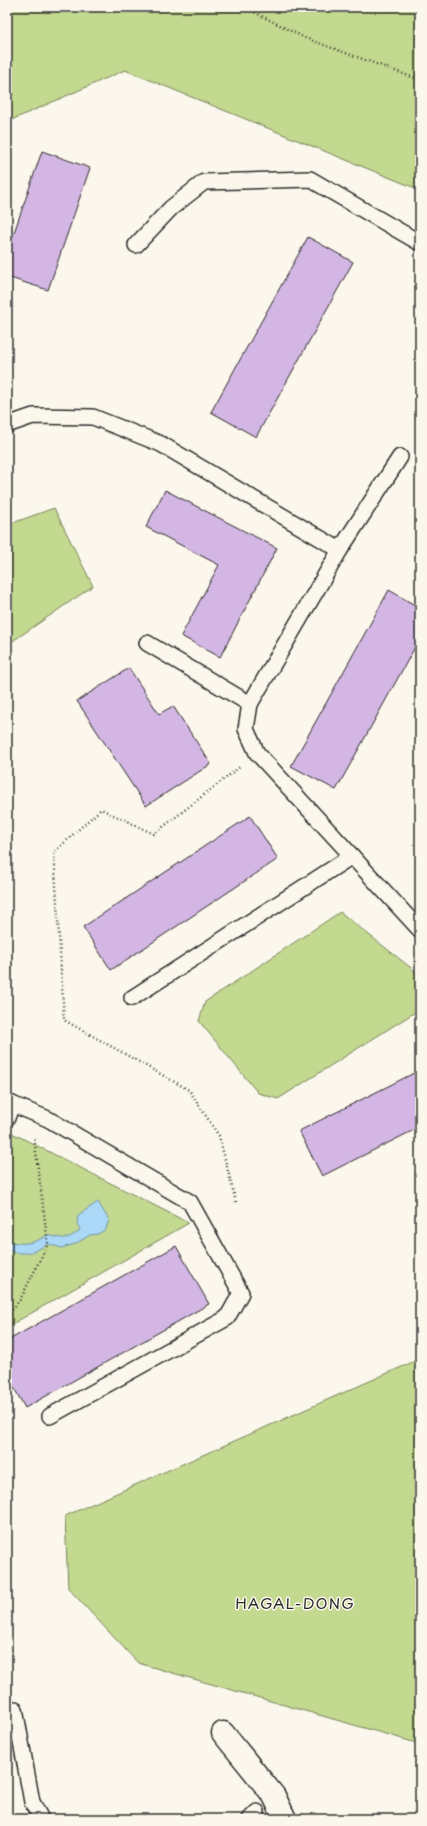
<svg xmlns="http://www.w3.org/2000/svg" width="427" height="1826" font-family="'Playpen Sans',sans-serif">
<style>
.green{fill:#c2d98f;stroke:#76825d}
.water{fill:#aad8f6;stroke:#7793a5}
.building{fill:#d3b6e3;stroke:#2b2b2b}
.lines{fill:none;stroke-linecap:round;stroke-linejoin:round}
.service-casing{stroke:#2b2b2b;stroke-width:18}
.minor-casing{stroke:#2b2b2b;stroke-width:25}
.path{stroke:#2b2b2b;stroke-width:2.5;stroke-dasharray:1 3;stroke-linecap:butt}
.service{stroke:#fbf7ec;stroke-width:15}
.minor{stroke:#fbf7ec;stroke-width:22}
.labels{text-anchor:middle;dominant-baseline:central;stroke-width:3;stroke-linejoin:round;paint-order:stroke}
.quarter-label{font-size:15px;letter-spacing:1px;fill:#2b2b2b;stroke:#fbf7ec}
</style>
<rect width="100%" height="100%" fill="#fbf7ec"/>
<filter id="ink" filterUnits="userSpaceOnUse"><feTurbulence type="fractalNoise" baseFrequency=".025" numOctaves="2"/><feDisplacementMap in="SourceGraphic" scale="8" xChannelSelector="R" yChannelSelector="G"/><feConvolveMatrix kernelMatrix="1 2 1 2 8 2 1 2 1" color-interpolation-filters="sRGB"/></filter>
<g filter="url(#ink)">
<!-- green -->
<g class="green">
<path d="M7,7h413v183l-295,-120 -118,52z"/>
<path d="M54,508l39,78 -86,59v-120z"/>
<path d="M340,912l80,63v34l-142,90 -20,-6 -59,-72 6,-19z"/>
<path d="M12,1133l177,90 -182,104v-185z"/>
<path d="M415,1361l5,15v368l-282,-81 -70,-75 -3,-72z"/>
</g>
<!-- water -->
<path class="water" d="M98,1202l11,18 -3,9 -8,5 -8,1 -15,9 -13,4 -14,-4c-16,9 -23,12 -41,6v-9c17,4 26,3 41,-6 15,4 19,6 32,-5l-3,-6 1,-9z"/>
<!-- building -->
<g class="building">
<path d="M42,151l48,17 -42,122 -41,-13v-24z"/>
<path d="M308,237l45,25 -97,175 -45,-25z"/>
<path d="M165,490l112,58 -57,109 -39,-21 38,-71 -73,-38z"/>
<path d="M389,590l31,18v30l-84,152 -45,-24z"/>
<path d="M129,668l30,46 14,-8 38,58 -65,42 -69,-105z"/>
<path d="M250,816l28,43 -167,111 -28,-43z"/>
<path d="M420,1070v57l-98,49 -23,-45z"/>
<path d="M176,1246l33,58 -184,104 -18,-33v-34z"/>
</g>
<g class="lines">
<defs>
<g id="service">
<path d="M136,245l35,-37 33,-26 106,-3 110,64"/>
<path d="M7,425l26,-9 60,1 68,27 179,106"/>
<path d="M400,457l-60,93 -90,154 -4,25 11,24 163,177"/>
<path d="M147,643l103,61"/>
<path d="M132,998l220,-142"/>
<path d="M7,1102l41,17 142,83 51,91 -14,25 -177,98"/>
<path d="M7,1118l5,-14"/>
<path d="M15,1709l17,93 9,17"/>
<path d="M250,1819l7,-7"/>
</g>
<path id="minor" d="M223,1733l51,63 11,23"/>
</defs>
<!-- service casing -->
<use href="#service" class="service-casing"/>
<!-- minor casing -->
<use href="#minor" class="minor-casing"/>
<!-- path -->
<g class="path">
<path d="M244,7l61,31 115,42"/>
<path d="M236,1202l-17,-66 -30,-46 -125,-70 -10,-168 47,-43 53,25 87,-68"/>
<path d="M7,1316l13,-16 28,-56 -14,-107"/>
</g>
<!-- service -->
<use href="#service" class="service"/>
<!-- minor -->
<use href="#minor" class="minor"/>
</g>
</g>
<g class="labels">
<!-- quarter labels -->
<g class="quarter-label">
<text x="295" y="1602">HAGAL-DONG</text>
</g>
</g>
<!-- margin -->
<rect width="427" height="1826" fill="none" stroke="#fbf7ec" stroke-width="24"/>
<rect x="12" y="12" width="403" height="1802" fill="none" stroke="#2b2b2b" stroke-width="1.5" filter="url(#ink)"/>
</svg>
